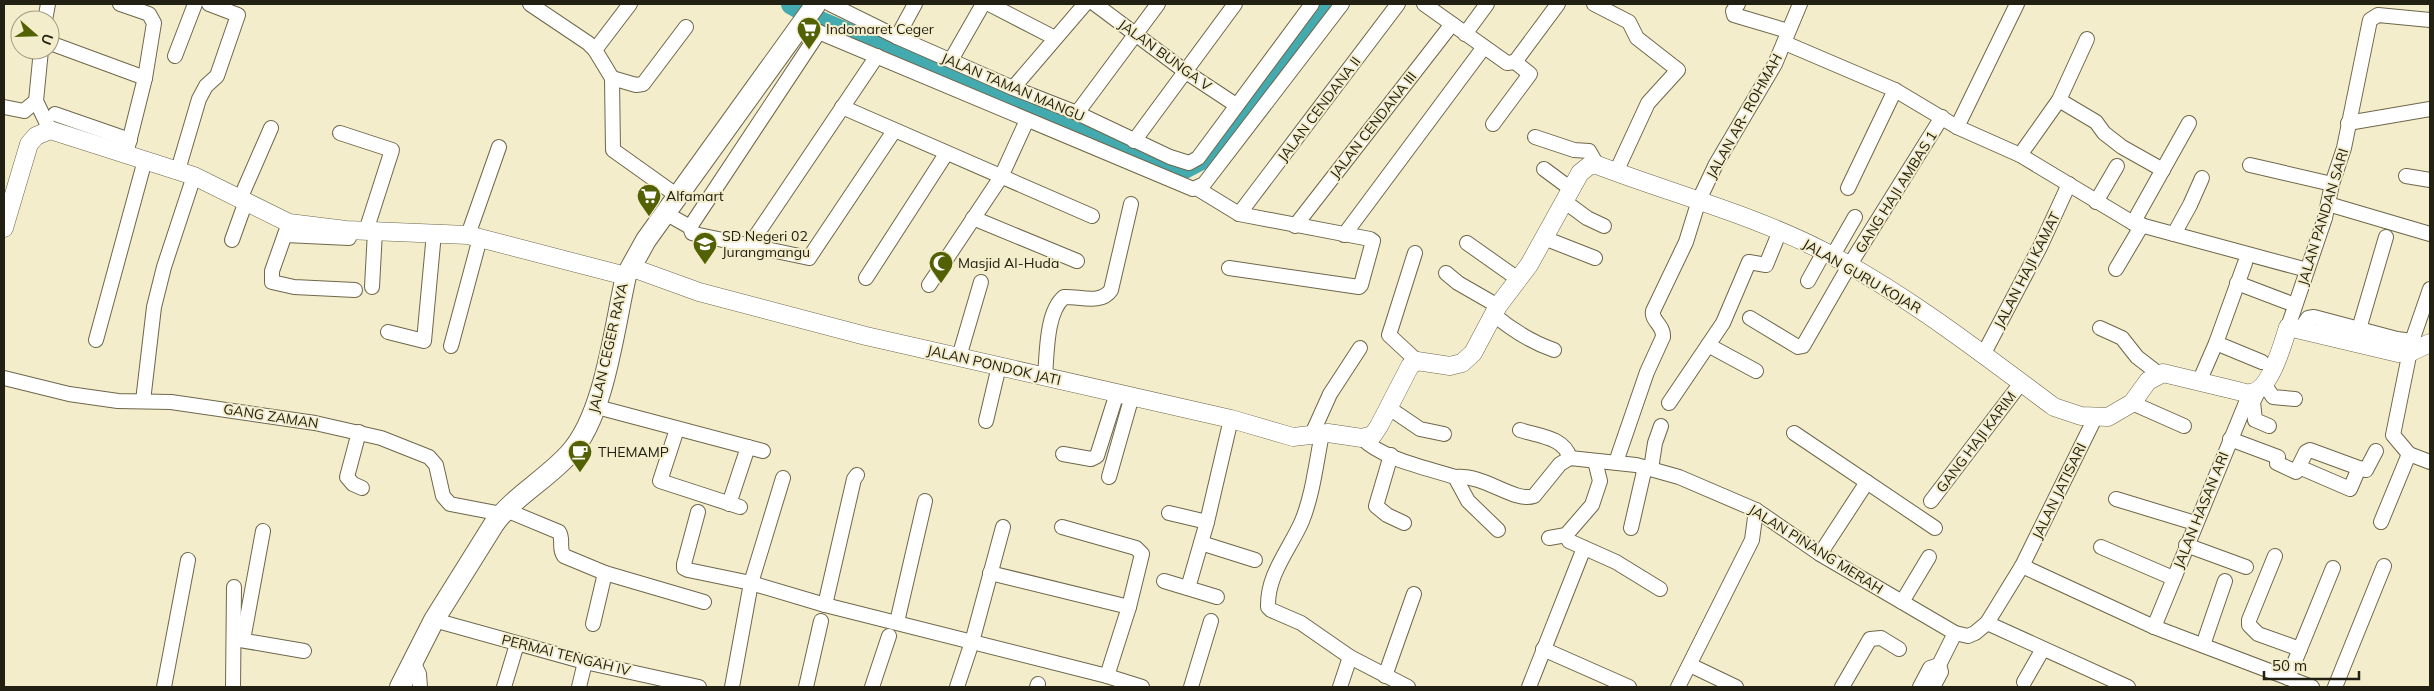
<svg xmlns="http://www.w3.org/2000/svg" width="2434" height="691" font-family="Mulish,sans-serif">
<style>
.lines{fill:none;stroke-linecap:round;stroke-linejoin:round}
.canal{stroke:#43abb0;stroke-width:14}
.river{stroke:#43abb0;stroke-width:22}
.minor-casing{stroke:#6e674a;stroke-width:16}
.tertiary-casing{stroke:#6e674a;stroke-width:19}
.secondary-casing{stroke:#6e674a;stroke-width:22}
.minor{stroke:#fff;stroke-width:14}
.tertiary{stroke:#fff;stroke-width:18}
.secondary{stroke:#fff;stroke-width:20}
.labels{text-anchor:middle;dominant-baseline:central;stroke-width:4;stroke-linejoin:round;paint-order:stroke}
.poi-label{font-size:14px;fill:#222013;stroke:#f4edcc;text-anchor:start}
.street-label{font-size:14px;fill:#222013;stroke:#f4edcc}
</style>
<rect width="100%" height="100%" fill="#f4edcc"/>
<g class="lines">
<!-- canal -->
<path class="canal" d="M802,10l369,158 14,4 17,-9 8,-10 114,-149"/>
<!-- river -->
<path class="river" d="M792,4l9,5"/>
<defs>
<g id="minor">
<path d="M120,4l29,10 5,9 -9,55 -19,76"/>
<path d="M530,4l58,39 7,7 17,28"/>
<path d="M830,4l67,33 116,51 64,25 93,44 19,6 9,-5 114,-154"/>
<path d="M989,4l66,34"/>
<path d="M1095,4l91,68 50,33"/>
<path d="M1424,4l83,59 8,-1"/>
<path d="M1594,4l35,18 8,16 41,32 -30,33 -32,69"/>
<path d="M1738,4l-5,7 1,4 54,16"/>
<path d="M45,20l3,-16"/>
<path d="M802,25l391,164 11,-5 138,-180"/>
<path d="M1465,34l22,-30"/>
<path d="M897,37l18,-33"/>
<path d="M50,43l95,35"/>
<path d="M1785,43l110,47 62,37 63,28 113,68 174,47"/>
<path d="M41,50l-5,51 14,29"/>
<path d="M595,50l35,-46"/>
<path d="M175,56l20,-52"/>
<path d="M951,60l32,-56"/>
<path d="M1515,62l43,-58"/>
<path d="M612,78l1,72 66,47"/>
<path d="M612,78l24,7 7,-1 43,-57"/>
<path d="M1013,88l72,-84"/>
<path d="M2059,100l28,-61"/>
<path d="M4,107l20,4 12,-10"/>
<path d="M842,107l250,109"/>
<path d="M1077,113l81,-109"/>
<path d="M55,114l75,26"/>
<path d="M2348,123l82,-14"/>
<path d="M1493,124l37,-50 -15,-12"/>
<path d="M1957,127l60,-123"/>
<path d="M340,133l52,17 -26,81"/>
<path d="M1535,137l39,13 15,1 8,14"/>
<path d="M1134,141l101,-137"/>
<path d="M2020,155l39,-55 37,22 8,11 18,14 41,23"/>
<path d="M2250,165l82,19"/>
<path d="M1544,169l27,20"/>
<path d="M178,170l21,-71 7,-13 11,-10 21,-61 -29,-11"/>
<path d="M2406,176l24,4"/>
<path d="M1848,188l47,-98"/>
<path d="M1198,189l41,25 131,25 3,2 -12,44 -2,2 -130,-19"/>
<path d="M240,199l31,-71"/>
<path d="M1564,201l23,17 17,8"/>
<path d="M2096,202l21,-36"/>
<path d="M2328,204l102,30"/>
<path d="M667,214l23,13"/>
<path d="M1239,214l159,-210"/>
<path d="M973,218l104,43"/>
<path d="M289,223l-17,48v11l22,5 61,3"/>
<path d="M2133,223l56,-100"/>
<path d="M1295,226l157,-202"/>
<path d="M690,227l2,6 7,2 110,23 85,-127"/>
<path d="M690,227l129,-195"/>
<path d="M2174,234l16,-29 12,-27"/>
<path d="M285,235l64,3"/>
<path d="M468,235l31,-88"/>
<path d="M1344,235l140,-188"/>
<path d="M1544,238l51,20"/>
<path d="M232,240l14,-39"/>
<path d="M1467,243l51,36"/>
<path d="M749,246l128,-190"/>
<path d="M1415,253l-26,82 28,26"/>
<path d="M1832,257l23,-40"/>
<path d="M2116,269l26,-44"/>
<path d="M1446,273l12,10 40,23"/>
<path d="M866,278l80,-124"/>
<path d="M1808,281l16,-29"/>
<path d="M2237,283l50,19"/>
<path d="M929,285l72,-108 26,-57"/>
<path d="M372,287l3,-56"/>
<path d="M2430,289l-18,52 -19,94 16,19 21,8"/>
<path d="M1493,314c19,16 38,28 61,36"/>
<path d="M1750,318l48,29 5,-1 46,-80 93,-149"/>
<path d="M2288,327l37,-109 7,-34 12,-36 26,-128 8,-5 52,5"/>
<path d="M2100,328l22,10 15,19 22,17"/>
<path d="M2359,329l27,-92"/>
<path d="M2300,330l8,-12 6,-1 83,22 15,2"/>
<path d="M388,332l36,9 10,-108"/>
<path d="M96,340l49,-180"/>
<path d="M2216,343l46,19"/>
<path d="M1708,345l48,26"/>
<path d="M451,346l29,-108"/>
<path d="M1983,355l57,-108 29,-63"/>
<path d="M959,357l22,-75"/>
<path d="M1045,376c2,-22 1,-64 19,-79 15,-1 37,8 47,-7l20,-86"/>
<path d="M4,378l65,16 49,7 53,1 144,21 66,15 48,19 7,8 7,31 7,8 52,10"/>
<path d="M2199,382l17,-39 29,-80"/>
<path d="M2264,384l9,13 22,2"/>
<path d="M2257,394l-4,8 2,18 14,6"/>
<path d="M143,401l11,-94 10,-40 30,-91"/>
<path d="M1669,403l54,-80 26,-61 17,3 14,-34"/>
<path d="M2132,403l52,23"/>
<path d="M597,407l166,44"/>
<path d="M1389,408l31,21 24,5"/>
<path d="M986,421l13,-55"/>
<path d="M677,429l-17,52 80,26"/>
<path d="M1520,430c18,6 44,7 50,28"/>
<path d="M359,432l-12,45 6,7 9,4"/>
<path d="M1794,433l141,95"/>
<path d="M1312,434l18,-40 30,-46"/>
<path d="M1322,434c-6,29 -9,60 -20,87 -12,28 -35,53 -34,86l3,3 30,13 49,34 58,30"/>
<path d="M1362,438c20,21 65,30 93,39 30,-3 59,26 79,19l26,-32 10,-6 66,7 43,12 77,33 64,44 135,79 13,3 7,-3 12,-10 35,-57 74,-150"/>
<path d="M2230,439l48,18 -1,6 19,9 10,-20 4,-2 49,18 -9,21 -51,-22"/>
<path d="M1063,454l28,5 6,-3 20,-63"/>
<path d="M1391,455l-15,51 11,9 17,8"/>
<path d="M1616,462l31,-90 16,-35c1,-12 -12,-16 -10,-26l33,-69 13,-42 17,-36 59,-100 25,-60"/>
<path d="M2359,468l7,2 10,-19"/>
<path d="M1651,469l4,-26 6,-17"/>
<path d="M1109,477l23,-81"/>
<path d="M1455,477l13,24 30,29"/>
<path d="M2116,499l79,24"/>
<path d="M1931,501l90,-118"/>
<path d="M729,504l19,-57"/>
<path d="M506,510l53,22c5,8 -1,16 5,24l41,17 99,29"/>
<path d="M698,512l-14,52v4l4,2 63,13 74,22 282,71 35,11"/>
<path d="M1169,513l38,9"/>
<path d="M2381,522l28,-68"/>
<path d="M1062,527l74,21 6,6 -13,53 -22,69"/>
<path d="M1631,528l14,-61"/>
<path d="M1566,535l3,6 47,21 44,27"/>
<path d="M1549,538l17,-3 26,-30 8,-24 -5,-20"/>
<path d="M1201,543l54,17"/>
<path d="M2186,545l60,22"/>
<path d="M2101,547l72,31"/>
<path d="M1820,554l47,-72"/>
<path d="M2275,556l-26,64v5l9,9 42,15"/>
<path d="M2022,566l132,61 158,60"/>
<path d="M990,573l139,34"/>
<path d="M1164,581l53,16"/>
<path d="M1188,588l19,-66 24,-103"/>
<path d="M1902,602l27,-45"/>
<path d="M825,605l29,-126 3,-4"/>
<path d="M434,620l151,42 114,25"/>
<path d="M897,622l28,-121"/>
<path d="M1987,623l141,64"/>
<path d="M593,624l12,-51"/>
<path d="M2154,627l96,-234"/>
<path d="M234,639l70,12"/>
<path d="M243,640l20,-109"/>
<path d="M2203,645l22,-64"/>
<path d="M1543,649l86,38"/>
<path d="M413,662l6,12 1,13"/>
<path d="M1690,665l46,22"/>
<path d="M1939,665l16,-32"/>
<path d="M1385,676l29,-82"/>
<path d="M2288,678l45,-110"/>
<path d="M2024,682l19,-33"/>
<path d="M164,687l24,-127"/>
<path d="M233,687l1,-100"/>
<path d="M504,687l13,-43"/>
<path d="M579,687l6,-25"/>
<path d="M732,687l19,-104 32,-105"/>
<path d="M806,687l15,-66"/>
<path d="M872,687l17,-51"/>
<path d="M957,687l15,-45 31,-115"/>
<path d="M1037,687l1,-3"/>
<path d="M1191,687l20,-66"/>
<path d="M1340,687l10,-30"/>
<path d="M1529,687l55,-139"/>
<path d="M1678,687l74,-147 4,-30"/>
<path d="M1842,687l28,-48 11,-1 18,11"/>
<path d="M1920,687l10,-19 9,-3 2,7 -8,15"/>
<path d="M2335,687l49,-121"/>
</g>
<g id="tertiary">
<path d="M4,228l25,-84 7,-8 14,-6 144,46 95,47 57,7 122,5 158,41"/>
<path d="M630,267l69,25 167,44 365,83 62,18 35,-4 34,5 11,-3 6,-9 31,-60 7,-5 33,5 12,-3 11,-10 25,-47 31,-41 51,-92 10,-8h7c76,29 154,49 226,86 83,43 157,101 231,156l27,9 27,1 24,-14 16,-22 15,-8 75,18c3,1 8,3 12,2 20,-1 33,-50 38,-66l110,26 13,-1 19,-9"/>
</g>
<path id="secondary" d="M400,687l34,-67 60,-96c20,-28 53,-45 76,-71 35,-39 44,-125 56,-177l20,-36 170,-236"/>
</defs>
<!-- minor casing -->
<use href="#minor" class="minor-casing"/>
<!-- tertiary casing -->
<use href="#tertiary" class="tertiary-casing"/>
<!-- secondary casing -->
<use href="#secondary" class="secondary-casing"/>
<!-- minor -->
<use href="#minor" class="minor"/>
<!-- tertiary -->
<use href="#tertiary" class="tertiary"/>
<!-- secondary -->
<use href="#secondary" class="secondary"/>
</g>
<!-- icons -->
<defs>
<symbol id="supermarket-pin" viewBox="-11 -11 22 30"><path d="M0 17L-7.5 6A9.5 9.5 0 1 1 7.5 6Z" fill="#526104" stroke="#f4edcc"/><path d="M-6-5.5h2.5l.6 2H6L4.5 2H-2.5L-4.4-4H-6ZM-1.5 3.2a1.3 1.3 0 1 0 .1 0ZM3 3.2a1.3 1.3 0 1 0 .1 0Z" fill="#fff"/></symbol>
<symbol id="school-pin" viewBox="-11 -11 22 30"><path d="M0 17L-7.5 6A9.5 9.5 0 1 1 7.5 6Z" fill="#526104" stroke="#f4edcc"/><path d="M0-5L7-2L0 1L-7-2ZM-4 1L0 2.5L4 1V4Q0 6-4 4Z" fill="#fff"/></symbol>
<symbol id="mosque-pin" viewBox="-11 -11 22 30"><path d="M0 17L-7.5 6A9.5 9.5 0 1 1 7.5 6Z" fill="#526104" stroke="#f4edcc"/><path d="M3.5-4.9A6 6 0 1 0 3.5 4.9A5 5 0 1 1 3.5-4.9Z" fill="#fff"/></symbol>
<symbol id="cafe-pin" viewBox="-11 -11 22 30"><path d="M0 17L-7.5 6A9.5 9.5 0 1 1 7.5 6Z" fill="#526104" stroke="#f4edcc"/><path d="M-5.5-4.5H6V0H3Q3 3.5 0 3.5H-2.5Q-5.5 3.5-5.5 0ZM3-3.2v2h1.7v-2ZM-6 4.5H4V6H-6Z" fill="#fff"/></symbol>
</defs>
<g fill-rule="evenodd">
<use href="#supermarket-pin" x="795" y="15" width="28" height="38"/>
<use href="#supermarket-pin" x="635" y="182" width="28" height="38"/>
<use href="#school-pin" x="691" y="230" width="28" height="38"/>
<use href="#mosque-pin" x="927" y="249" width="28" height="38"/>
<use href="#cafe-pin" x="566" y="438" width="28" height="38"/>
</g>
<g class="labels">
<!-- poi labels -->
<g class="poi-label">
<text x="826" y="29">Indomaret Ceger</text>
<text x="666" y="196">Alfamart</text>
<text x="722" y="236">SD Negeri 02<tspan x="722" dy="16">Jurangmangu</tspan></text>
<text x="958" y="263">Masjid Al-Huda</text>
<text x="598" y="452">THEMAMP</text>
</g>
<!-- street labels -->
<g class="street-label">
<text transform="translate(1165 55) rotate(36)">JALAN BUNGA V</text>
<text transform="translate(1013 87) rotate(23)">JALAN TAMAN MANGU</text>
<text transform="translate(1319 109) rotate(-53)">JALAN CENDANA II</text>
<text transform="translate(1744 116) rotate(-61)">JALAN AR- ROHMAH</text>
<text transform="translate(1373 125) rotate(-52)">JALAN CENDANA III</text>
<text transform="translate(1896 192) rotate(-58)">GANG HAJI AMBAS 1</text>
<text transform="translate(2323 217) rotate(-73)">JALAN PANDAN SARI</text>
<text transform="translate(2027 270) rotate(-63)">JALAN HAJI KAMAT</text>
<text transform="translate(1862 276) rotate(30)">JALAN GURU KOJAR</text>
<text transform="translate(608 348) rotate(-77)">JALAN CEGER RAYA</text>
<text transform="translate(994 365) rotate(13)">JALAN PONDOK JATI</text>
<text transform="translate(271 416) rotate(9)">GANG ZAMAN</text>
<text transform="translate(1976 442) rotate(-53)">GANG HAJI KARIM</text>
<text transform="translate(2059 491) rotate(-64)">JALAN JATISARI</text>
<text transform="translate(2201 510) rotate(-68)">JALAN HASAN ARI</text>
<text transform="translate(1816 549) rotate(32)">JALAN PINANG MERAH</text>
<text transform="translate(566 655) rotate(14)">PERMAI TENGAH IV</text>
</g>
</g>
<!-- border -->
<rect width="2434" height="691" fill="none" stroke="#222013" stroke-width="10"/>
<!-- north arrow -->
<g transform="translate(35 35) rotate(110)"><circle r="24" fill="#f4edcc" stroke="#a09b82"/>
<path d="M0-4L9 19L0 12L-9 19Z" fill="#526104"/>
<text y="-8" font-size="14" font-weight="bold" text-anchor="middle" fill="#222013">U</text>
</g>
<!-- scale -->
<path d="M2264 671v8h95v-8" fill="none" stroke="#222013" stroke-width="2.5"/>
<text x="2272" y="671" font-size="15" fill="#222013" stroke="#f4edcc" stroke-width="4" paint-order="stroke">50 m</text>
</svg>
